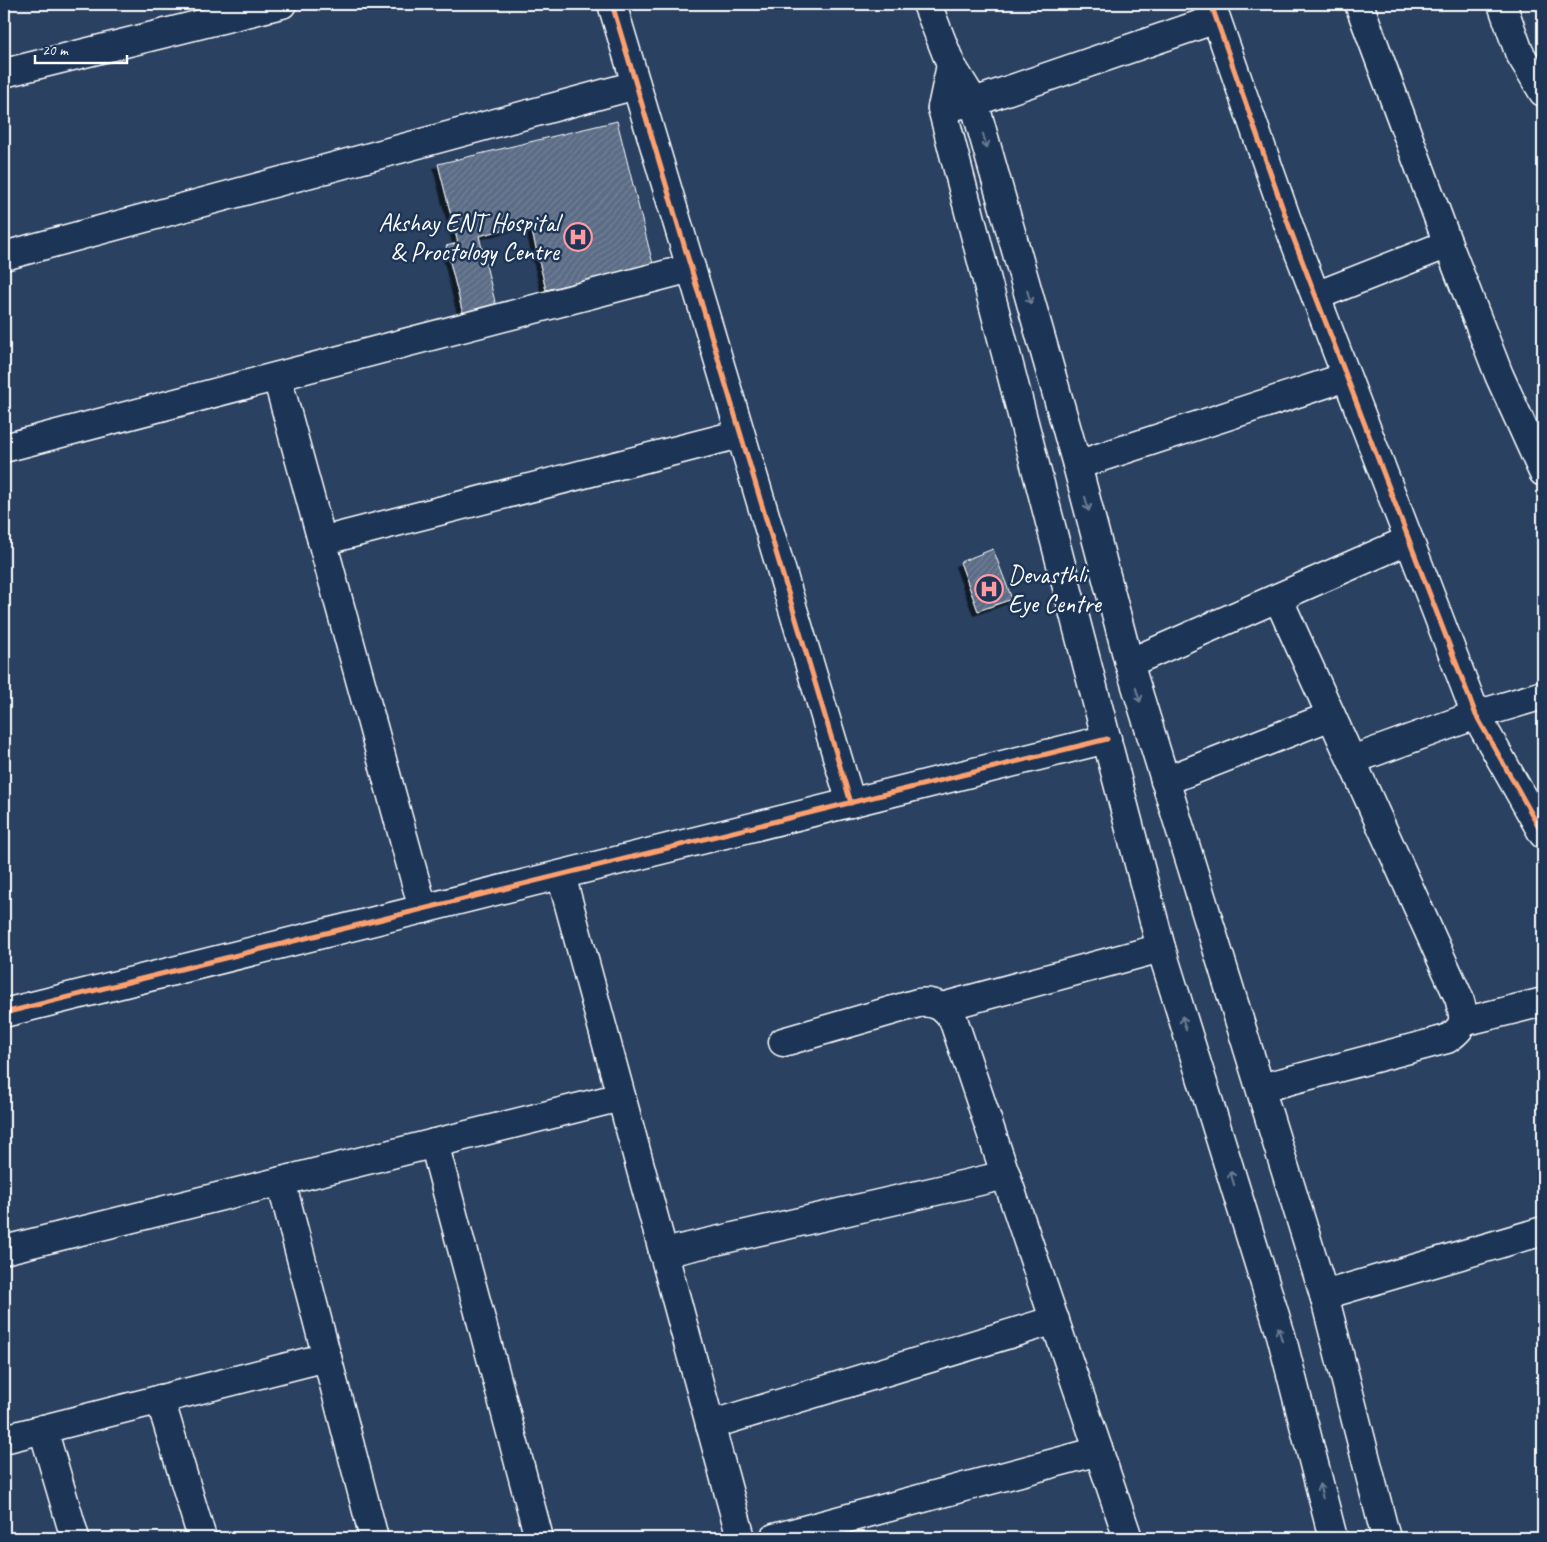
<svg xmlns="http://www.w3.org/2000/svg" width="1547" height="1542" font-family="Caveat,sans-serif">
<style>
.building{fill:url(#building-hatch);stroke:#fff;filter:url(#shadow)}
.lines{fill:none;stroke-linecap:round;stroke-linejoin:round}
.minor-casing{stroke:#fff;stroke-width:31}
.major-casing{stroke:#fff;stroke-width:31}
.minor{stroke:#1d3557;stroke-width:28}
.major{stroke:#1d3557;stroke-width:28}
.cycleway-casing{stroke:#1d3557;stroke-width:8}
.cycleway{stroke:#fca06f;stroke-width:5}
.oneway{stroke:#6c7c92}
.labels{text-anchor:middle;dominant-baseline:central;stroke-width:5;stroke-linejoin:round;paint-order:stroke}
.poi-label{font-size:25px;fill:#fff;stroke:#1d3557;text-anchor:end}
</style>
<defs>
<pattern id="building-hatch" width="6" height="6" patternUnits="userSpaceOnUse" patternTransform="scale(1.25)"><rect width="6" height="6" fill="#5b6c86"/><path d="M-1 1l2-2M0 6l6-6M5 7l2-2" fill="none" stroke="#748298"/></pattern>
<filter id="shadow"><feDropShadow dx="-4.5" dy="4.5" stdDeviation="0" flood-color="#0009"/></filter>
</defs>
<rect width="100%" height="100%" fill="#2a4161"/>
<filter id="ink" filterUnits="userSpaceOnUse"><feTurbulence type="fractalNoise" baseFrequency=".02" numOctaves="2"/><feDisplacementMap in="SourceGraphic" scale="10" xChannelSelector="R" yChannelSelector="G"/><feConvolveMatrix kernelMatrix="1 2 1 2 8 2 1 2 1" color-interpolation-filters="sRGB"/></filter>
<g filter="url(#ink)">
<!-- building -->
<g class="building">
<path d="M617,121l36,143 -107,26 -16,-67 -51,13 17,70 -33,8 -17,-68 12,-3 -20,-79z"/>
<path d="M993,549l19,50 -34,12 -18,-49z"/>
</g>
<g class="lines">
<defs>
<g id="minor">
<path d="M612,4l239,799"/>
<path d="M1211,4l79,225 186,486 67,119"/>
<path d="M1359,4l89,240 51,131 44,97"/>
<path d="M1502,4l17,48 24,40"/>
<path d="M4,73l278,-69"/>
<path d="M942,108l32,-6 242,-83"/>
<path d="M4,256l632,-171"/>
<path d="M1316,296l132,-52"/>
<path d="M277,377l146,532"/>
<path d="M4,448l687,-180"/>
<path d="M1077,465l269,-88"/>
<path d="M322,541l418,-107"/>
<path d="M1129,663l280,-123"/>
<path d="M1352,760l124,-45 67,-20"/>
<path d="M1165,781l166,-65"/>
<path d="M561,875l180,663"/>
<path d="M942,1007l219,-59"/>
<path d="M4,1013l1103,-274"/>
<path d="M1463,1022l80,-20"/>
<path d="M783,1042l135,-39c15,-2 26,3 35,16l175,519"/>
<path d="M1261,1088l186,-49c20,-13 18,-20 12,-41l-181,-400"/>
<path d="M434,1143l105,395"/>
<path d="M281,1181l93,357"/>
<path d="M4,1250l617,-153"/>
<path d="M663,1253l343,-78"/>
<path d="M1324,1295l219,-64"/>
<path d="M160,1399l42,139"/>
<path d="M710,1425l345,-105"/>
<path d="M43,1429l32,109"/>
<path d="M4,1439l323,-82"/>
<path d="M774,1538l325,-87"/>
</g>
<g id="major">
<path d="M927,4l24,61 23,37 103,363 52,198 195,632 62,243"/>
<path d="M951,65l-9,43 219,840 120,387 52,203"/>
</g>
</defs>
<!-- minor casing -->
<use href="#minor" class="minor-casing"/>
<!-- major casing -->
<use href="#major" class="major-casing"/>
<!-- minor -->
<use href="#minor" class="minor"/>
<!-- major -->
<use href="#major" class="major"/>
<defs>
<g id="cycleway">
<path d="M612,4l239,799"/>
<path d="M1211,4l79,225 186,486 67,119"/>
<path d="M4,1013l1103,-274"/>
</g>
</defs>
<!-- cycleway casing -->
<use href="#cycleway" class="cycleway-casing"/>
<!-- cycleway -->
<use href="#cycleway" class="cycleway"/>
</g>
<!-- one-way arrows -->
<defs><path id="oneway-shaft" d="M-6 0H5M1.5-3L5.5 0L1.5 3" fill="none" stroke-width="1.6" stroke-linecap="round" stroke-linejoin="round" transform="scale(1.25)"/></defs>
<g class="oneway">
<use href="#oneway-shaft" transform="translate(985 141) rotate(74)"/>
<use href="#oneway-shaft" transform="translate(1029 297) rotate(74)"/>
<use href="#oneway-shaft" transform="translate(1087 504) rotate(75)"/>
<use href="#oneway-shaft" transform="translate(1138 695) rotate(73)"/>
<use href="#oneway-shaft" transform="translate(1184 1023) rotate(-107)"/>
<use href="#oneway-shaft" transform="translate(1232 1178) rotate(-107)"/>
<use href="#oneway-shaft" transform="translate(1280 1334) rotate(-106)"/>
<use href="#oneway-shaft" transform="translate(1321 1491) rotate(-104)"/>
</g>
</g>
<!-- icons -->
<defs>
<symbol id="hospital-ring" viewBox="-11 -11 22 22"><circle r="9.5" fill="#1d3557" stroke="#ff9aa2" stroke-width="1.5"/><path d="M-5-5h3v3.5h4V-5h3V5h-3V1.5h-4V5h-3Z" fill="#ff9aa2"/></symbol>
</defs>
<g fill-rule="evenodd">
<use href="#hospital-ring" x="562" y="221" width="32" height="32"/>
<use href="#hospital-ring" x="973" y="573" width="32" height="32"/>
</g>
<g class="labels">
<!-- poi labels -->
<g class="poi-label">
<text x="559" y="223">Akshay ENT Hospital<tspan x="559" dy="29">&amp; Proctology Centre</tspan></text>
<text x="1008" y="575" text-anchor="start">Devasthli<tspan x="1008" dy="29">Eye Centre</tspan></text>
</g>
</g>
<!-- margin -->
<rect width="1547" height="1542" fill="none" stroke="#1d3557" stroke-width="20"/>
<rect x="10" y="10" width="1527" height="1522" fill="none" stroke="#fff" stroke-width="2" filter="url(#ink)"/>
<!-- scale -->
<path d="M35 55v8h92v-8" fill="none" stroke="#ffffff" stroke-width="2.5"/>
<text x="42" y="55" font-size="15" fill="#ffffff" stroke="#1d3557" stroke-width="4" paint-order="stroke">20 m</text>
</svg>
